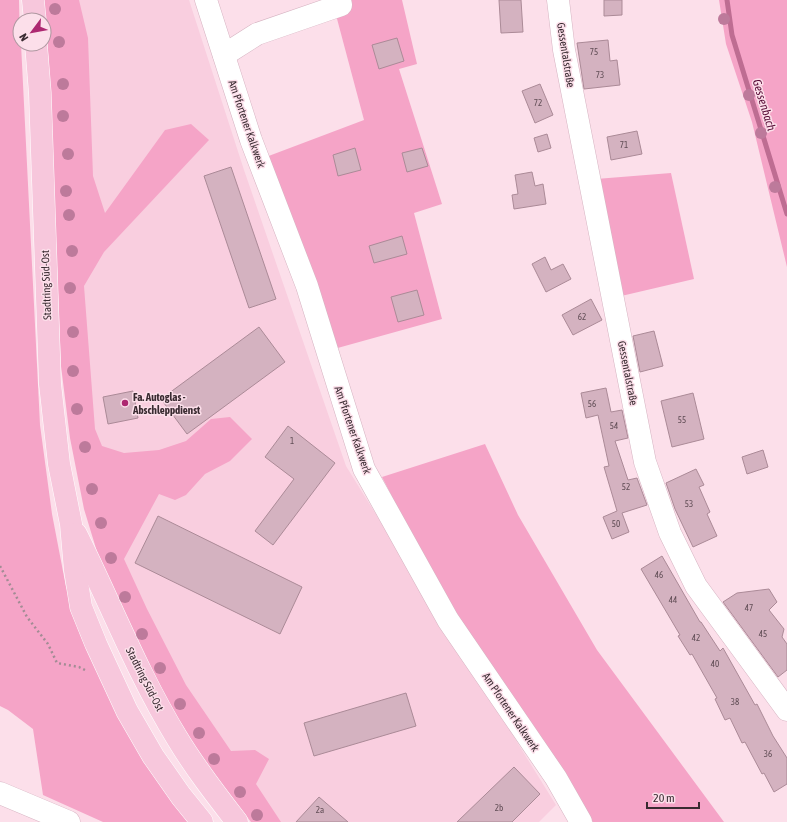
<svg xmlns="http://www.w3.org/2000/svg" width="787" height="822" font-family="'Asap Condensed',sans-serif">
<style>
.built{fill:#f9cedf}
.green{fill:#f5a4c7}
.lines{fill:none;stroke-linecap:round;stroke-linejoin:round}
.stream{stroke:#be6d92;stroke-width:5}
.building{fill:#d4b2c0;stroke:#ab8a97}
.minor-casing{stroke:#d6b4c2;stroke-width:23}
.major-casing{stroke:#fff;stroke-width:23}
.path{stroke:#a28c94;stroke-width:2.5;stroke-dasharray:2 3;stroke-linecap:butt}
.minor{stroke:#fff;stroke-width:22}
.major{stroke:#f7c7dc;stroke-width:22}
.tree{fill:#bd7a9b}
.poi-dot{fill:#ad2871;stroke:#fcdfea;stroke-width:1.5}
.labels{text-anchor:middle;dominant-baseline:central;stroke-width:3;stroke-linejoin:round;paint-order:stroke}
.number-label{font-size:9px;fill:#604d55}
.street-label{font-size:11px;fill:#392b31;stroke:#fcdfea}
.poi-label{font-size:11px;font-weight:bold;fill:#392b31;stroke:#fcdfea;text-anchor:start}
.water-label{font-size:12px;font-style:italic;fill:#570c36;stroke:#fcdfea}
</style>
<rect width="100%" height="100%" fill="#fcdfea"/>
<!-- built -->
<path class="built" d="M53,0h136l55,170 102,296 210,339 -17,17h-271l-61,-81 -104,-218z"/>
<!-- green -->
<g class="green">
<path d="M0,0h19l1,44h1l19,381 12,89 14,73 27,72 97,163h-87l-60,-27 -10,-66 -25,-19 -8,-4z"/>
<path d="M44,0h35l9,38 5,138 12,37 60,-83 26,-6 18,16 -105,112 -20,34 11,143 7,17 22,7 35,-3 27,-9 25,-22 19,-2 22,22 -22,22 -25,13 -19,21 -11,5 -16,-6 -35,65 23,50 39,76 45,66 24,-1 14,9 -13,25 25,38h-30l-33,-43 -47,-66 -73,-158 -14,-46 -14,-71 -9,-72 -12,-301z"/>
<path d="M332,0h70l15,64 -18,5 43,135 -28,9 28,106 -108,30 -68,-192 98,-37z"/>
<path d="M719,0h68v267l-35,-145 -26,-78z"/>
<path d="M671,173l23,106 -77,18 -21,-118z"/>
<path d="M485,444l33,71 79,135 127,172h-131l-18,-24 -93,-143 -55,-90 -45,-88z"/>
</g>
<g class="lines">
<!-- stream -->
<path class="stream" d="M727,0l5,35 55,179"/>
</g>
<!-- building -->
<g class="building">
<path d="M499,0h22l2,32 -22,1z"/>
<path d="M604,0h18v15l-18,1z"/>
<path d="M397,38l7,23 -25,8 -7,-24z"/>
<path d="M608,40l2,21 7,-1 3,25 -36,4 -7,-46z"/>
<path d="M540,84l13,31 -18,8 -13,-32z"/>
<path d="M637,131l5,23 -31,6 -4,-23z"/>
<path d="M547,134l4,14 -13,4 -4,-14z"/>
<path d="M355,148l6,22 -23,6 -5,-21z"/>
<path d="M422,148l6,18 -21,6 -5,-19z"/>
<path d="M231,167l45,132 -27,9 -45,-132z"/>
<path d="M532,172l3,14 8,-2 3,20 -32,5 -2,-14 6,-1 -3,-19z"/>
<path d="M402,236l5,18 -33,9 -5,-17z"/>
<path d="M545,257l6,13 12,-6 8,15 -25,13 -14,-28z"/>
<path d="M417,290l7,25 -26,7 -7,-25z"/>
<path d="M591,299l11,21 -29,15 -11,-20z"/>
<path d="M259,327l26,35 -98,72 -26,-35z"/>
<path d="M654,331l9,35 -23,6 -7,-36z"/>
<path d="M606,388l5,24 11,-2 6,28 -13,3 13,39 9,-2 10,27 -25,8 7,19 -17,7 -9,-22 14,-6 -13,-44 5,-1 -11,-51 -12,3 -5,-25z"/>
<path d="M133,391l5,27 -30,6 -5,-27z"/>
<path d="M693,393l11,46 -32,8 -11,-46z"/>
<path d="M288,426l47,37 -62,82 -18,-14 39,-52 -29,-22z"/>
<path d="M763,450l5,17 -21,7 -5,-17z"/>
<path d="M696,469l8,16 -5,2 11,25 -3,2 10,22 -24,11 -18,-38 -9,-26z"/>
<path d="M158,516l144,71 -22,47 -145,-71z"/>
<path d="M662,556l38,66h1l19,29 3,-3 32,57 2,-1 16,32 14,22v26l-13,8 -10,-19 -2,1 -17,-32 -3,1 -12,-25 -5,2 -10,-21 2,-1 -25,-44 -2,1 -12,-19 2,-1 -39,-66z"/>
<path d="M769,589l8,13 -8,8 15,19 -2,8 5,7v26l-9,7 -55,-75 14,-9z"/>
<path d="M406,693l10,33 -102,30 -10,-33z"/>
<path d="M514,767l26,27 -28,28h-55z"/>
<path d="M319,797l29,25h-52z"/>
</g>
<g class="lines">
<defs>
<g id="minor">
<path d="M206,0l45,140 56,146 57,183 84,151 108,158 25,44"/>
<path d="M558,0l6,50 81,412 25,71 26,53 91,124"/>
<path d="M224,55l33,-21 84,-29 -1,-5"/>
<path d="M0,793l69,29"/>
</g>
<g id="major">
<path d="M33,0l2,20"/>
<path d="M36,44l4,49 10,291 9,80 12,60 4,46 6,37 15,37 31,67 26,45 28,40 21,26"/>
<path d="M76,534c34,68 61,139 101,204 18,30 39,57 60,84"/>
</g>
</defs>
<!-- minor casing -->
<use href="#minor" class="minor-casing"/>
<!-- major casing -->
<use href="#major" class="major-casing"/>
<!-- path -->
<path class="path" d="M0,566l27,51 21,27 9,19 22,4 8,4"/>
<!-- minor -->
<use href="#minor" class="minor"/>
<!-- major -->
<use href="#major" class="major"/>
</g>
<!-- trees -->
<g class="tree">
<circle cx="55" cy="9" r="6"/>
<circle cx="724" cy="19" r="6"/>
<circle cx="59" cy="42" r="6"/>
<circle cx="63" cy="84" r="6"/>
<circle cx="749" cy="95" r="6"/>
<circle cx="63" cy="116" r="6"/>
<circle cx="761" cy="133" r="6"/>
<circle cx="68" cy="154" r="6"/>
<circle cx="775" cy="187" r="6"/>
<circle cx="66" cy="191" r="6"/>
<circle cx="69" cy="215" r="6"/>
<circle cx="72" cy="251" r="6"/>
<circle cx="70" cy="288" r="6"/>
<circle cx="73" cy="332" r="6"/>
<circle cx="73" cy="371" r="6"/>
<circle cx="77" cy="409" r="6"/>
<circle cx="85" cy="447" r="6"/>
<circle cx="92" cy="489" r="6"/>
<circle cx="101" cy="523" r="6"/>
<circle cx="111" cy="558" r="6"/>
<circle cx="125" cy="597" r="6"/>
<circle cx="142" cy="634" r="6"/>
<circle cx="160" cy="668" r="6"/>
<circle cx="180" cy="704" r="6"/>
<circle cx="199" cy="733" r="6"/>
<circle cx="214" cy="759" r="6"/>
<circle cx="240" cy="792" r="6"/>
<circle cx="257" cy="815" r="6"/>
</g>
<!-- markers -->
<circle class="poi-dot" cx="125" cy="403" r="4"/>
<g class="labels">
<!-- number labels -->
<g class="number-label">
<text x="594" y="52">75</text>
<text x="600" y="75">73</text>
<text x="538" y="103">72</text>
<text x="624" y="145">71</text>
<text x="582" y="317">62</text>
<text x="592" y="404">56</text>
<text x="682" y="420">55</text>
<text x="614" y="426">54</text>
<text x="292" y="441">1</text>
<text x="626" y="487">52</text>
<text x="689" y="504">53</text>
<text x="616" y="524">50</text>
<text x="659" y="575">46</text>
<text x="673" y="600">44</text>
<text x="749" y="608">47</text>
<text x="763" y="634">45</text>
<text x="696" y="638">42</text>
<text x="715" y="664">40</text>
<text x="735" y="702">38</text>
<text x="768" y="754">36</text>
<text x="499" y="808">2b</text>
<text x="320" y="810">2a</text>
</g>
<!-- street labels -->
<g class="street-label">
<text transform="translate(566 55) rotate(81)">Gessentalstraße</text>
<text transform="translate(247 124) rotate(71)">Am Pfortener Kalkwerk</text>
<text transform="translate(46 285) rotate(-92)">Stadtring Süd-Ost</text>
<text transform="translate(628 373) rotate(79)">Gessentalstraße</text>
<text transform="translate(353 430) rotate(71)">Am Pfortener Kalkwerk</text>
<text transform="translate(145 679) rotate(63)">Stadtring Süd-Ost</text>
<text transform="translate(511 712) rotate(56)">Am Pfortener Kalkwerk</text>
</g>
<!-- poi labels -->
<g class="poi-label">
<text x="133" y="397">Fa. Autoglas -<tspan x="133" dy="13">Abschleppdienst</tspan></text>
</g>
<!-- water labels -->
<g class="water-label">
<text transform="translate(764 105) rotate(73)">Gessenbach</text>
</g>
</g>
<!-- north arrow -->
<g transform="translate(32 32) rotate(238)"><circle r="19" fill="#fcdfea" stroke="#ae97a0"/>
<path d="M0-3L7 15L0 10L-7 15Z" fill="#ad2871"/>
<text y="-6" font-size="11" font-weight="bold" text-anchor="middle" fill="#392b31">N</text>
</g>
<!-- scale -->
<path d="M647 802v6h52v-6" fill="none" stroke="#392b31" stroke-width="2"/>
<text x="653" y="802" font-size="12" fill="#392b31" stroke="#fcdfea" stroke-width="3" paint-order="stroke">20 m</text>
</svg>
